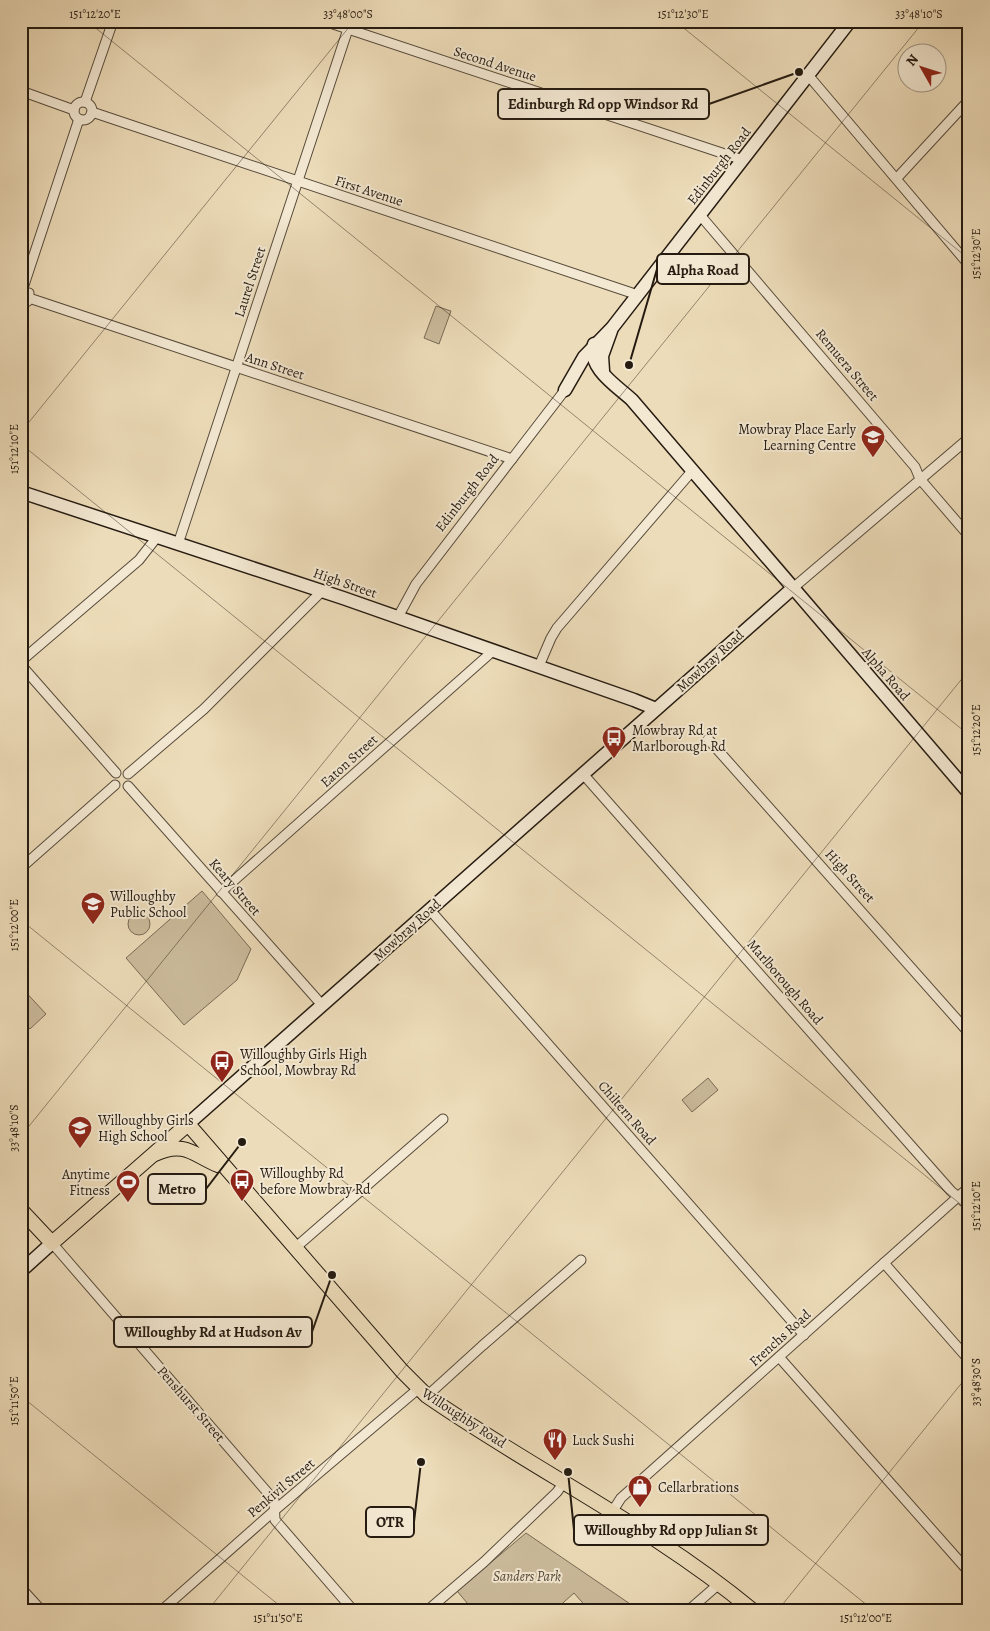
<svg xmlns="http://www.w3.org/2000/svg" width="990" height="1631" font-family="Alegreya,serif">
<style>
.green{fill:#cbbb9c;stroke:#786b56}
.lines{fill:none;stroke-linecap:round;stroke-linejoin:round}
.street-casing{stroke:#574b3b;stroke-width:11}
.secondary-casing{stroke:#251b11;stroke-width:15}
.primary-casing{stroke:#251b11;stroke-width:16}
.street{stroke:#f3e8d2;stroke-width:9}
.secondary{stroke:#f3e8d2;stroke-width:12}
.primary{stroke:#eddcb9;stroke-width:14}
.ticks{fill:none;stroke:#251b11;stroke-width:1;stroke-opacity:0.45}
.labels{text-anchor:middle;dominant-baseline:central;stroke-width:4;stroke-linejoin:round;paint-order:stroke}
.street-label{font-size:14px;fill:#251b11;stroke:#f3e8d2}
.poi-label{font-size:14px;fill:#251b11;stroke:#f3e8d2;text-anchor:start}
.park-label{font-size:14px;font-style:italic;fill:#574b3b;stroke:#f3e8d2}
.leader{fill:none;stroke:#251b11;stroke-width:2}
.callout-dot{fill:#251b11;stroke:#f3e8d2;stroke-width:2}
.callout{fill:#f3e8d2;stroke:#251b11;stroke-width:2}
.callout-label{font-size:15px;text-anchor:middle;font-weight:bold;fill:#251b11}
.neatline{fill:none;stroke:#251b11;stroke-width:2}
.ticks-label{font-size:12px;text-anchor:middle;fill:#251b11}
</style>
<rect width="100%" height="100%" fill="#eddcb9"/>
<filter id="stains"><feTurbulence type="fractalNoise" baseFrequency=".004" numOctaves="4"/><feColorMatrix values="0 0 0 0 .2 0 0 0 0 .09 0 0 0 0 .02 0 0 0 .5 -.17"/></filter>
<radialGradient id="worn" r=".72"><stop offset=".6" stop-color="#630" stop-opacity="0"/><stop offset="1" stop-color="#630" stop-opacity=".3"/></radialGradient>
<!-- green -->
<g class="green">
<path d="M436,306l15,5 -12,33 -15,-6z"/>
<path d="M202,891l49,58 -14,31 -53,45 -58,-67z"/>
<circle cx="139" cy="924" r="11"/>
<path d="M21,987l25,27 -16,15 -9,-10z"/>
<path d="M708,1078l10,12 -26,22 -10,-12z"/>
<path d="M526,1533l113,77h-50l-15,-17 -19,17h-82l-16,-19z"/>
</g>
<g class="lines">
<defs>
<g id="street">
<path d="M324,21l419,139"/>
<path d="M832,21l14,5"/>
<path d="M808,75l161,190"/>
<path d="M21,91l53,19"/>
<path d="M85,102l28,-81"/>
<circle cx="83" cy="111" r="9"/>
<path d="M91,114l4,-1 543,182"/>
<path d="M897,178l72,-78"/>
<path d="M700,215l215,252 5,12 49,57"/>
<path d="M23,288l56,-169"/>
<path d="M29,298l483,161"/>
<path d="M21,305l7,-4 1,-8"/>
<path d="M178,544l170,-515"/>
<path d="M793,588l176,-150"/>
<path d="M398,617l18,-33 149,-194"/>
<path d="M21,661l118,-101 18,-23"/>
<path d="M21,665l95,108"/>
<path d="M539,666l12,-28 6,-10 136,-158"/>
<path d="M708,739l261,294"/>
<path d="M128,774l76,-65 118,-118"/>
<path d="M583,774l368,417 18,15"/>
<path d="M128,786l194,219"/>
<path d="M21,868l94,-83"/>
<path d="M221,892l273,-242"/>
<path d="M430,910l374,425"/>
<path d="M52,1243l222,257 1,20 78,90"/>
<path d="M295,1248l148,-129"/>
<path d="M884,1263l85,97"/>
<path d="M779,1357l190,215"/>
<path d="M427,1396l55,-50 99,-86"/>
<path d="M612,1512l9,-14 348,-311"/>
<path d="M21,1588l20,22"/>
<path d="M162,1610l113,-100 143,-121"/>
<path d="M428,1610l56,-48 73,-70 7,-10"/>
<path d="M689,1610l31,-27"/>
</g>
<g id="secondary">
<path d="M594,344c-7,24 23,42 38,56l337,393"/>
<path d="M603,371l-1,-15 9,-25"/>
<path d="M565,390l19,-33 28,-29 238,-307"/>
<path d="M21,492l322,106 291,102 22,9"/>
<path d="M188,1124l605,-536"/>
<path d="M21,1271l31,-28"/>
</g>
<g id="primary">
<path d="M155,1154c30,-14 40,2 63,11"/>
<path d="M21,1210l31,33 136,-119 214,247 25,25c107,74 225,131 325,214"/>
</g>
</defs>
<!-- street casing -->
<use href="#street" class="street-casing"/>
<!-- secondary casing -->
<use href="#secondary" class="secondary-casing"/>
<!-- primary casing -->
<use href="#primary" class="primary-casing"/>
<!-- street -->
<use href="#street" class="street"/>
<!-- secondary -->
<use href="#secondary" class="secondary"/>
<!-- primary -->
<use href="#primary" class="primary"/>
</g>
<!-- ticks -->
<path class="ticks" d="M87,21l882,714M675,21l294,238M21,432l333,-411M21,444l948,767M21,920l852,690M21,1136l903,-1115M21,1396l264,214M208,1610l761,-940M778,1610l191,-236"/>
<!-- icons -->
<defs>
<symbol id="school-pin" viewBox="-11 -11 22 30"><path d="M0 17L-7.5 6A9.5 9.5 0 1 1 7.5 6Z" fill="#8f2418" stroke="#f3e8d2"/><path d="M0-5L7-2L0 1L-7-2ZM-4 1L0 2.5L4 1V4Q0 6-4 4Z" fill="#fff"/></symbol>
<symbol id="bus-pin" viewBox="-11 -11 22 30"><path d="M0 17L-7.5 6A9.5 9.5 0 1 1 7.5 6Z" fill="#8f2418" stroke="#f3e8d2"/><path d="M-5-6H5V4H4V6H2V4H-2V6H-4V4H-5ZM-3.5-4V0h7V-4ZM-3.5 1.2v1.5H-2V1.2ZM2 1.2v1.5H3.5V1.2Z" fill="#fff"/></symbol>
<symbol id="stadium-pin" viewBox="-11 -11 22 30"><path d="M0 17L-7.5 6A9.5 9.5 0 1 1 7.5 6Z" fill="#8f2418" stroke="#f3e8d2"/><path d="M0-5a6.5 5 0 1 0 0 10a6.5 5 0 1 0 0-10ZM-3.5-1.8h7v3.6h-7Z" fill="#fff"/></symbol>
<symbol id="restaurant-pin" viewBox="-11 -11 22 30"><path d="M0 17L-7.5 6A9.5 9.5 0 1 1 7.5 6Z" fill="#8f2418" stroke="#f3e8d2"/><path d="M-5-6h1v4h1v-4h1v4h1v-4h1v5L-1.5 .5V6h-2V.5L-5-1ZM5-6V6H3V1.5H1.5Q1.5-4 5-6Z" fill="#fff"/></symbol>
<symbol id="shop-pin" viewBox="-11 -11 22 30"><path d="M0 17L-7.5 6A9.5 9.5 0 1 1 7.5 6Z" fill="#8f2418" stroke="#f3e8d2"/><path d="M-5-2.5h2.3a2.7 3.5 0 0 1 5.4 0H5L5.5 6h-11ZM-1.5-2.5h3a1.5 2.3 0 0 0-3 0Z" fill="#fff"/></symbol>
</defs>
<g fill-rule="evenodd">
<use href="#school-pin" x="859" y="423" width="28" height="38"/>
<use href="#bus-pin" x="600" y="724" width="28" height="38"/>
<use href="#school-pin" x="79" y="890" width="28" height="38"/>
<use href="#bus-pin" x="208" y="1048" width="28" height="38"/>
<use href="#school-pin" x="66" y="1114" width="28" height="38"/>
<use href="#bus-pin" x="228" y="1167" width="28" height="38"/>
<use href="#stadium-pin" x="114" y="1168" width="28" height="38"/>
<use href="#restaurant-pin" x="541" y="1426" width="28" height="38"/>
<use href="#shop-pin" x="626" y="1473" width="28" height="38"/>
</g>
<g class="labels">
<!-- street labels -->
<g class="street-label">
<text transform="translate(495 64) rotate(18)">Second Avenue</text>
<text transform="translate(719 166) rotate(-52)">Edinburgh Road</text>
<text transform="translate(369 191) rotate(18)">First Avenue</text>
<text transform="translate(250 282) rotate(-72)">Laurel Street</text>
<text transform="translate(847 365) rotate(50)">Remuera Street</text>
<text transform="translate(275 366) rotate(18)">Ann Street</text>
<text transform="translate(467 493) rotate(-52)">Edinburgh Road</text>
<text transform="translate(345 583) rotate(19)">High Street</text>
<text transform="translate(710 661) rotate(-42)">Mowbray Road</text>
<text transform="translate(886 674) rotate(49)">Alpha Road</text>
<text transform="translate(349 761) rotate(-42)">Eaton Street</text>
<text transform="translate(850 876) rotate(48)">High Street</text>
<text transform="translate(235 887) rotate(49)">Keary Street</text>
<text transform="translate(407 930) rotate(-42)">Mowbray Road</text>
<text transform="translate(785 982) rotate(49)">Marlborough Road</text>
<text transform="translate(627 1113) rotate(49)">Chiltern Road</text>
<text transform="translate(780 1338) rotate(-42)">Frenchs Road</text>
<text transform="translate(191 1404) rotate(49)">Penshurst Street</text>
<text transform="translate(464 1418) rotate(33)">Willoughby Road</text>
<text transform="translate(281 1488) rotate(-40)">Penkivil Street</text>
</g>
<!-- poi labels -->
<g class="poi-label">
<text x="856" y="429" text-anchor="end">Mowbray Place Early<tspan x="856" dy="16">Learning Centre</tspan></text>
<text x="632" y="730">Mowbray Rd at<tspan x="632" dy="16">Marlborough Rd</tspan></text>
<text x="110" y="896">Willoughby<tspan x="110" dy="16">Public School</tspan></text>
<text x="240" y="1054">Willoughby Girls High<tspan x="240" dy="16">School, Mowbray Rd</tspan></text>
<text x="98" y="1120">Willoughby Girls<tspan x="98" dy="16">High School</tspan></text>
<text x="260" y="1173">Willoughby Rd<tspan x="260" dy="16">before Mowbray Rd</tspan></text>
<text x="110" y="1174" text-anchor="end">Anytime<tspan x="110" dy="16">Fitness</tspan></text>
<text x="572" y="1440">Luck Sushi</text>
<text x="658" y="1487">Cellarbrations</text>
</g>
<!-- park labels -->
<g class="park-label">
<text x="527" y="1576">Sanders Park</text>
</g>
</g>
<!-- callouts -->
<path class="leader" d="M799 72L709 104M629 365L657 269M242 1142L206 1189M332 1275L312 1332M421 1462L414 1522M568 1472L574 1530"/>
<g class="callout-dot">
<circle cx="799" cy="72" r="5"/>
<circle cx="629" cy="365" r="5"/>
<circle cx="242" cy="1142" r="5"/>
<circle cx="332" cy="1275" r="5"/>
<circle cx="421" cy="1462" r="5"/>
<circle cx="568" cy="1472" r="5"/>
</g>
<g class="callout">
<rect x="498" y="89" width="211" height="30" rx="5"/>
<rect x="657" y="254" width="92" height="30" rx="5"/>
<rect x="148" y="1174" width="58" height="30" rx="5"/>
<rect x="114" y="1317" width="198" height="30" rx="5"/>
<rect x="366" y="1507" width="48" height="30" rx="5"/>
<rect x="574" y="1515" width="194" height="30" rx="5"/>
</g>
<g class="callout-label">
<text x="603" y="109">Edinburgh Rd opp Windsor Rd</text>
<text x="703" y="275">Alpha Road</text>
<text x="177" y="1194">Metro</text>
<text x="213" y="1337">Willoughby Rd at Hudson Av</text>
<text x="390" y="1527">OTR</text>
<text x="671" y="1535">Willoughby Rd opp Julian St</text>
</g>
<!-- margin -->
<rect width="990" height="1631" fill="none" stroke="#eddcb9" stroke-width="55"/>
<!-- north arrow -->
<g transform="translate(922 68) rotate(309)"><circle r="24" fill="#f3e8d2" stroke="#a19685"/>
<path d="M0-4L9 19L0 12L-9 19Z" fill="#8f2418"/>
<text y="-8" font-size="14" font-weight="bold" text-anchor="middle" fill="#251b11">N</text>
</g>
<rect x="28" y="28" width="934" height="1576" class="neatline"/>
<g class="ticks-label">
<text x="95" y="18">151°12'20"E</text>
<text x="348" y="18">33°48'00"S</text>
<text x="683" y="18">151°12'30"E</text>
<text x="919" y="18">33°48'10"S</text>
<text transform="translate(976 254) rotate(-90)" y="4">151°12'30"E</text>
<text transform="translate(14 449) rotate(-90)" y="4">151°12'10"E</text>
<text transform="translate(976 730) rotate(-90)" y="4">151°12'20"E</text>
<text transform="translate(14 925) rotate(-90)" y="4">151°12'00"E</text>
<text transform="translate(14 1128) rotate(-90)" y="4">33°48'10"S</text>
<text transform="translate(976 1206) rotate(-90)" y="4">151°12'10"E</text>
<text transform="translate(976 1382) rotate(-90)" y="4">33°48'30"S</text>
<text transform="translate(14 1401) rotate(-90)" y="4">151°11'50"E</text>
<text x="278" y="1622">151°11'50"E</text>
<text x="866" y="1622">151°12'00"E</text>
</g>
<rect width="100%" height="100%" filter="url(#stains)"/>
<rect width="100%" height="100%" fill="url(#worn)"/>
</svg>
